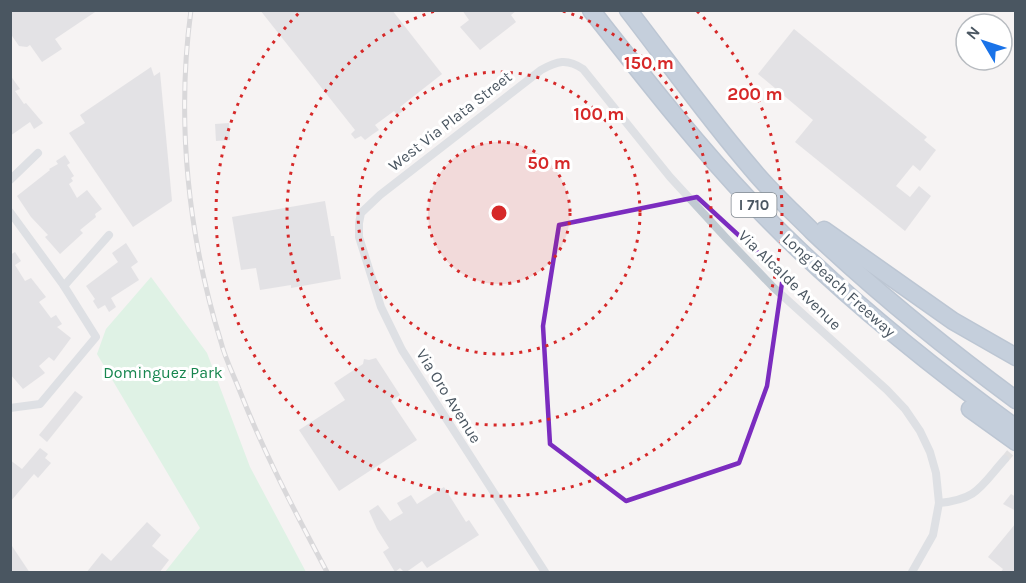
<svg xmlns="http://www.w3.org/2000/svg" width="1026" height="583" font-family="Karla,sans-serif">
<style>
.green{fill:#c3f1d5}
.building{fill:#cdcfd5}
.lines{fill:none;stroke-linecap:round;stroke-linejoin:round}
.minor-tunnel{stroke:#caccce;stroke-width:8;stroke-dasharray:8 4;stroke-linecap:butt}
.motorway-casing{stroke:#7690ad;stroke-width:19}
.minor{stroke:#c1cad2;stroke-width:8}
.motorway{stroke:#8ba5c1;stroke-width:16}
.rail-casing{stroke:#b5b8bd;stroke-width:5}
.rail{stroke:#fff;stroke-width:3;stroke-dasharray:9;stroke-linecap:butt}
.marked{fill:none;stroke:#7b2cbf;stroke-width:4.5;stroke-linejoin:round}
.ring{fill:none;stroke:#d62828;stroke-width:3;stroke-dasharray:3 6}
.labels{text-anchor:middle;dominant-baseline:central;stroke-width:6;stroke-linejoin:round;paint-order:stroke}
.shield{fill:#fff;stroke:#808990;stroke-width:1.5}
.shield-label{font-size:15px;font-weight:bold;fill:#4a5661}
.street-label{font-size:16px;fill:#4a5661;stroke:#fff}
.park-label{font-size:16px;fill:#17864f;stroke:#fff}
.centre{fill:#d62828;stroke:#fff;stroke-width:3}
.ring-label{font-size:18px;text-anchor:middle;font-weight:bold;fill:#d62828;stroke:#fff;stroke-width:6;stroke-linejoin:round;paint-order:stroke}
</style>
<rect width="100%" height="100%" fill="#f5f3f3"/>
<!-- green -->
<path class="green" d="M151,277l56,76 43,114 56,105h-141l35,-44 -103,-174 9,-25z"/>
<!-- building -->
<g class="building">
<path d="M10,10h88l-43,29 7,10 -20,13 -12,-17 -3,2 -8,-1 -9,-13z"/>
<path d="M260,10h132l50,64 -42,33 3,4 -6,4 -3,-4 -19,14 4,5 -6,4 -8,6 -4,-4 -6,3 -4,-5 4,-4z"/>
<path d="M462,10h55l-6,5 5,7 -36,28 -20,-23 9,-7z"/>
<path d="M794,29l133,108 -3,3 12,10 -16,21 -7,-6 -17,21 14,11 9,-11 12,10 -26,35 -110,-89 18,-22 -55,-46z"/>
<path d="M151,67l3,9 6,-4 12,129 -39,26 -64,-94 16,-10 -5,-8z"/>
<path d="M10,75l10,14 -5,2 9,13 2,-1 17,20 -9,6 -4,-7 -20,14z"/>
<path d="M229,123l1,17 -14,1 -1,-17z"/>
<path d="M65,155l5,8 -3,2 7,11 -3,2 2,3 -4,3 8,14 10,-8 15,19 -7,5 1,3 -16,13 3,3 -23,21 -15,-17 3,-2 -17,-18 -14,-21 33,-26 -1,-1 9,-5 -2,-3z"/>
<path d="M325,201l6,35h3l7,43 -50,9v-3l-31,5 -4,-22 -15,2 -9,-53z"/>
<path d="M126,243l12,19 -7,5 8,13 -28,18 5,9 -7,5 -4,-7 -7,4 -5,-8 2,-2 -9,-13 32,-24 -6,-9z"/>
<path d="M15,252l6,9 -6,4 10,16 6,-3 15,19 -7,5 12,16 5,-3 6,9 -5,3 14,11 -17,23 -5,-4 -10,9 6,7 -22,16 -13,-15v-119z"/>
<path d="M376,358l24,37 -9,6 26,39 -78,51 -40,-61 46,-30 -11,-17 29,-19 1,-5 5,1z"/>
<path d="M75,391l8,6 -36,45 -8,-7z"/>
<path d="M40,448l8,6 -3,4 6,5 -13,15 -4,-4 -24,28v-42l12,9z"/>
<path d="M444,487l22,35 3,-2 10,15 -52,33 -5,-7 -17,12 -5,-5 -5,4 -12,-20 6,-4 -12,-19 -8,-18 9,-6 12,16 13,-8 -6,-10 14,-8 6,9z"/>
<path d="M1011,494l5,3v14l-13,-7z"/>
<path d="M147,522l14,13 -9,11 17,14 -10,13h-73l16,-20 9,8z"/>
<path d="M1016,523v50h-16l3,-4 -15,-12z"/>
<path d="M10,543l20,30h-20z"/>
</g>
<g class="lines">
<!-- minor-tunnel -->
<path class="minor-tunnel" d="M1005,459l11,-13"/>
<defs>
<g id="motorway">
<path d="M591,10c52,66 103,132 161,193 80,84 170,157 264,225"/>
<path d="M628,10c41,53 80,108 124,159 18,22 40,42 60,62 64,61 132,116 204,169"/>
<path d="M824,230l129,91 63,36"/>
<path d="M970,409l46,33"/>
</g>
</defs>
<!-- motorway casing -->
<use href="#motorway" class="motorway-casing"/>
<!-- minor -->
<g class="minor">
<path d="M10,180l28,-27"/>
<path d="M10,212l54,74 32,51 -56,67 -30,4"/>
<path d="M64,286l45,-51"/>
<path d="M545,572l-143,-222 -21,-43 -22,-70v-14l2,-10 19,-18 161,-125c16,-9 26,-12 42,-1l87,108 56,61 47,49 114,103 18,19 15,22 10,21 6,21 3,30"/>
<path d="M912,572l21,-37 6,-32c39,-4 41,-16 66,-44"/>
</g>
<!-- motorway -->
<use href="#motorway" class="motorway"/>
<defs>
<path id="rail" d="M191,10c-15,111 -3,226 30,332 4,16 12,32 18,47 25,64 56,123 88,183"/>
</defs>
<!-- rail casing -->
<use href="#rail" class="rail-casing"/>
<!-- rail -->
<use href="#rail" class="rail"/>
</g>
<!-- marked area -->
<path d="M0 0H1026V583H0ZM697,197l86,79 -16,110 -28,77 -113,38 -76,-57 -7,-118 16,-101z" fill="#f5f3f3" fill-opacity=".55" fill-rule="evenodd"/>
<path class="marked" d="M697,197l86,79 -16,110 -28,77 -113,38 -76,-57 -7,-118 16,-101z"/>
<!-- distance rings -->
<circle cx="499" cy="213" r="71" fill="#d62828" fill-opacity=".12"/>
<g class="ring">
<circle cx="499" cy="213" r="71"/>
<circle cx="499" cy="213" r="141"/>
<path d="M563 11A212 212 0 1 1 435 11"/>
<path d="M697 11A283 283 0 1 1 301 11"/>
</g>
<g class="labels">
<!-- shield labels -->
<rect class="shield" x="731.5" y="193" width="45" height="24" rx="4.5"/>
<g class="shield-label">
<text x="754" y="205">I 710</text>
</g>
<!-- street labels -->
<g class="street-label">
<text transform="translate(450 121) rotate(-38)">West Via Plata Street</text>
<text transform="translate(790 280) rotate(44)">Via Alcalde Avenue</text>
<text transform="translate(839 285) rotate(42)">Long Beach Freeway</text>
<text transform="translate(449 396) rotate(58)">Via Oro Avenue</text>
</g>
<!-- park labels -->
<g class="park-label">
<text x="163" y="372">Dominguez Park</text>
</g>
</g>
<circle cx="499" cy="213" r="9" class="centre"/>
<g class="ring-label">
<text x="649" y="69">150 m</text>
<text x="755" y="100">200 m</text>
<text x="599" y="120">100 m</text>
<text x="549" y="169">50 m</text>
</g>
<!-- border -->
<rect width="1026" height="583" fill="none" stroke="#4a5661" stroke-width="24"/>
<!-- north arrow -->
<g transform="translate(984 42) rotate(309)"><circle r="28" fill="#ffffff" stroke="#b7bbc0" stroke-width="1.5"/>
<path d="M0-4.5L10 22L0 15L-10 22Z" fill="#1a73e8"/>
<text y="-9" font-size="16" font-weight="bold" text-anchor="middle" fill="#4a5661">N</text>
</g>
</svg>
